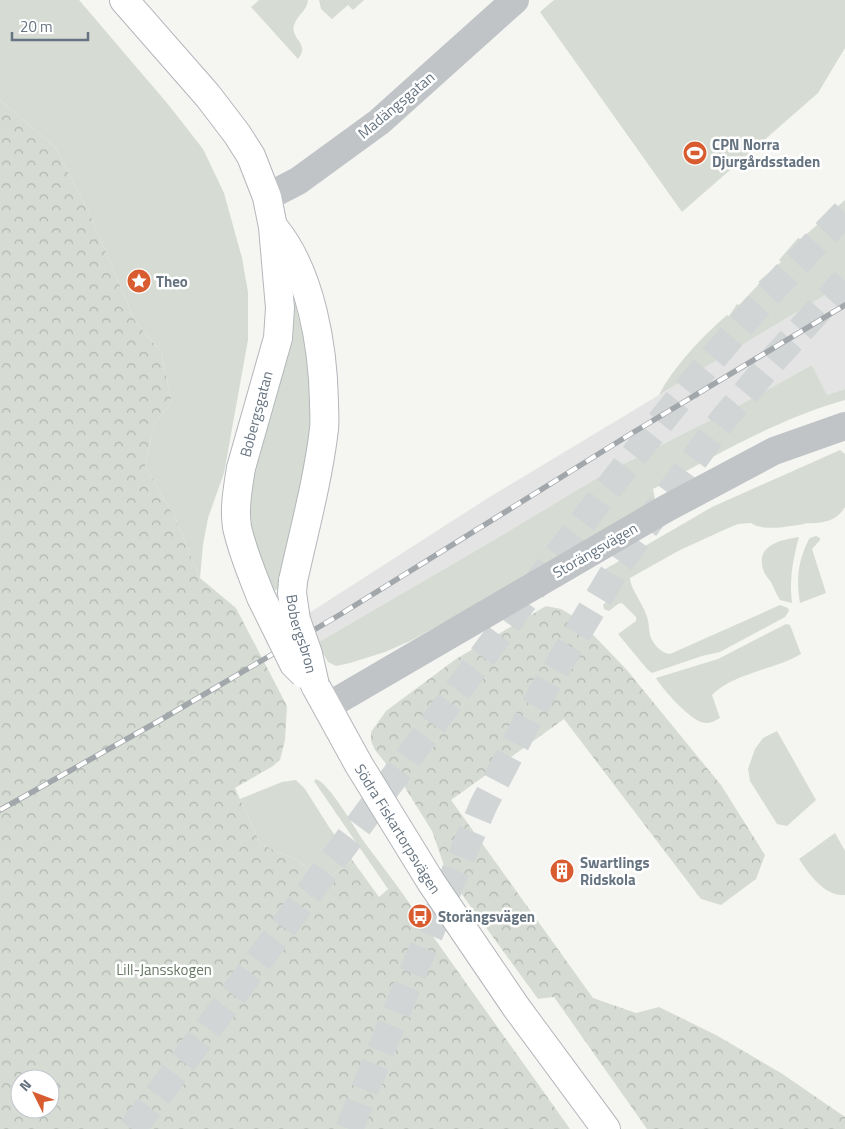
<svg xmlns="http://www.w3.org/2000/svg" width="845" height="1129" font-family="'Titillium Web',sans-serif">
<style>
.built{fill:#e3e4e3}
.grass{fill:#d6dcd3}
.forest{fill:url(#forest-crowns);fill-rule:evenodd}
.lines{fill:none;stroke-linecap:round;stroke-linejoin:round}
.highway-tunnel{stroke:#d1d5d6;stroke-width:28;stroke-dasharray:28 14;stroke-linecap:butt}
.secondary-casing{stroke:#b3b7bb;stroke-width:30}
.street{stroke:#c0c4c7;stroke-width:28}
.secondary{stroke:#fff;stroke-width:28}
.rail-casing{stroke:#a2a7ac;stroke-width:5.5}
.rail{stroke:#fff;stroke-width:4;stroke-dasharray:11;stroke-linecap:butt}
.secondary-bridge-casing{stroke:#b3b7bb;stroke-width:30;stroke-linecap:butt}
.secondary-bridge{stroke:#fff;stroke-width:28}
.labels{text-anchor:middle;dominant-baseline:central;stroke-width:5;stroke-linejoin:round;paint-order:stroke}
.street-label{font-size:15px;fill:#667481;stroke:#fff}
.poi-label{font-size:15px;font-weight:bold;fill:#667481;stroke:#fff;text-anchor:start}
.park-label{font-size:15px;fill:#687964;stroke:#fff}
</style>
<defs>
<pattern id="forest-crowns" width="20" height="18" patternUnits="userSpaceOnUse" patternTransform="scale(1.25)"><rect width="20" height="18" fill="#d6dcd3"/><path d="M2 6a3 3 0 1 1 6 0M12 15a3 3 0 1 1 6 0" fill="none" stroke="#b1b7b1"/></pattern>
</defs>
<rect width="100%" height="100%" fill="#f5f5f2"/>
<!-- built -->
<path class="built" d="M845,283v106l-18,6 -15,-30 -74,41 -136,69 -108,65 -177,103 -11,-28 182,-117z"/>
<!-- grass -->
<g class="grass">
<path d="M0,0h79l88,103 36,46 21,44 18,65 6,34v48l-24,133 -16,45 -5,27 -3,33 -24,-58 -31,-54 10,-44 17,-19 -11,-51 -26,-31 -45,-106 -35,-68 -55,-47z"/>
<path d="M259,0h49c-1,11 -11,15 -14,25 -4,15 17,18 4,34l-47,-52z"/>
<path d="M319,0h45l-11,10 -5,-5 -16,14 -11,-10z"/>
<path d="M554,0h291v48l-27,45 -136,119 -142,-200z"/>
<path d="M845,200v83l-186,112c14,-28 45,-60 68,-80l2,1 8,-12 2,1 21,-22 -2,-1 23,-20 -2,-2 19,-22 3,1z"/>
<path d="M295,303l19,79 -2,57 -28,147 -31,15 -9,-116 45,-145z"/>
<path d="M812,365l15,30 18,-6v11c-68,19 -130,56 -192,89l3,15 -79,46 -167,91 -25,11 -35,11 -14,3 -8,-4 -11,-19 177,-103 108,-65 136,-69z"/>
<path d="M840,450l5,4v53c-9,15 -24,17 -40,16v1c-16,2 -41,8 -54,-1l-13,1 -12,5 -46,21 -50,28c0,10 14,27 17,39 3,8 1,16 5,23 4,7 10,13 18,14l110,-49 8,3 1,3 -4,6 -65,35 -18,4 -50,17 -5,-4 -29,-35 18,-13v-4l-14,-14 -4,1 -9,7 -5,-2 -1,-4 4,-4 -9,-11 -7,3 -1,-3c2,-8 6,-13 12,-19l110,-64z"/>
<path d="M816,536l4,2v2l-8,9 14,44 -26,10c-4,-23 -2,-42 8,-62l2,-3z"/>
<path d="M799,537c-6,22 -10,43 -7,66l-12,-3c-4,-6 -6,-12 -9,-18 -2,-3 -5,-6 -7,-10 -10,-26 15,-32 35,-35z"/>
<path d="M786,624l4,1 11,29c-27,16 -67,19 -89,41l8,23c-5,3 -12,7 -19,4 -12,-4 -39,-33 -45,-44l62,-19z"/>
<path d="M777,731l39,69 -29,26 -10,-2 -27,-43 -2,-12 7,-20 8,-11z"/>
<path d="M316,779c14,5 39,50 49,64 10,13 20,27 30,40l-7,6 -74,-108z"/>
<path d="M296,780l9,9 24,38 24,34 -33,22 -22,-23 -19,-7 -19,-10 -20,-44 42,-17z"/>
<path d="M835,833l10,18v44c-20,2 -36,-21 -46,-36z"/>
</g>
<!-- forest -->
<g class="forest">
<path d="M0,100l55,47 35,68 45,106 26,31 11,51 -17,19 -10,44 31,54 24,58 36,30 51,98 -2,34 -5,20 -7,6 -38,22 25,55 19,10 19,7 22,23 33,-22 26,36 16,-14 175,246h-570zM20,1079h30v30h-30z"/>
<path d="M546,606l15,3 17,10 48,50 95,116 44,70 -9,24 -35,26 -20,-6 -137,-180 -113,81 142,198 43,15 23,-6 57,28 65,38 64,44v12h-198l-93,-132 -16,2 -91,-125 -15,-43 -28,-45 -29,-36 -4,-9v-9l15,-21 70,-52z"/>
</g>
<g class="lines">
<!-- highway-tunnel -->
<g class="highway-tunnel">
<path d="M132,1129c118,-155 233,-312 348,-469 114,-155 229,-310 365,-447"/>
<path d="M349,1129l52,-128 82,-195 61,-117 76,-127 102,-141 54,-64 69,-76"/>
</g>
<defs>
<g id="secondary">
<path d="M124,0l84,96 29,38 14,22 16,41 6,30 7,81 -2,30 -37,130c-3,19 -7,40 -4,59 5,24 15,47 24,70"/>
<path d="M276,230c35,44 47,117 48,172 0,9 1,18 0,27 -6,51 -20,102 -31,152"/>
<path id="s1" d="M315,685l44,80 72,117 85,125 90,122"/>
</g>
</defs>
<!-- secondary casing -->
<use href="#secondary" class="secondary-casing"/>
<!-- street -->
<g class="street">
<path d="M267,197l31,-16 81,-59 136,-122"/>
<path d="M328,706l339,-198 107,-57 71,-25"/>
</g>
<!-- secondary -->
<use href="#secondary" class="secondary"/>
<defs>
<path id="rail" d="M0,810l157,-88 184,-108 288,-179 216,-130"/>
</defs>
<!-- rail casing -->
<use href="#rail" class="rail-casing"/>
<!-- rail -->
<use href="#rail" class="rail"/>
<defs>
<g id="secondary-bridge">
<path id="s2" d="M293,581l-1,12 4,27 12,34 7,31"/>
<path d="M261,597l33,67 10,10"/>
</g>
</defs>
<!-- secondary-bridge casing -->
<use href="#secondary-bridge" class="secondary-bridge-casing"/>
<!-- secondary-bridge -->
<use href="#secondary-bridge" class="secondary-bridge"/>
</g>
<!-- icons -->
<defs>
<symbol id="stadium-disc" viewBox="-11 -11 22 22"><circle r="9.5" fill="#d85c2f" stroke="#fff"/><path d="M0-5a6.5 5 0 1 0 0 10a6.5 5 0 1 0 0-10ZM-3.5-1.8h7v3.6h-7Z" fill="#fff"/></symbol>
<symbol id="sight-disc" viewBox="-11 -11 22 22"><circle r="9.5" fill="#d85c2f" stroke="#fff"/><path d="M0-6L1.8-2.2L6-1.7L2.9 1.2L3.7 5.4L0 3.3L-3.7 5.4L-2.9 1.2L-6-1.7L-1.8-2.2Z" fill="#fff"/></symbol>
<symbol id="building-disc" viewBox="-11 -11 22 22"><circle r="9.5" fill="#d85c2f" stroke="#fff"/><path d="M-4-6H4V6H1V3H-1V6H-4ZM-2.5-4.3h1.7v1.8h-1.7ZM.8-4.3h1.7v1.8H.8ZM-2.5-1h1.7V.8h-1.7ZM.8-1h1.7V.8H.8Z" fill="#fff"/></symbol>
<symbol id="bus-disc" viewBox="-11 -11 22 22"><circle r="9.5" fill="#d85c2f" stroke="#fff"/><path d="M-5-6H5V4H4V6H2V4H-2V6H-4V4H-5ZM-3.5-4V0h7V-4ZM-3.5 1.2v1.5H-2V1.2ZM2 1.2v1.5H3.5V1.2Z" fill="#fff"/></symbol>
</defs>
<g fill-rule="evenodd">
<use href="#stadium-disc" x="681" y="139" width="28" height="28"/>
<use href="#sight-disc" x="125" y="267" width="28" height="28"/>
<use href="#building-disc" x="548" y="857" width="28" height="28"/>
<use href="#bus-disc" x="406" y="902" width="28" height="28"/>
</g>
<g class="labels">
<!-- street labels -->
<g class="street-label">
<text transform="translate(396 105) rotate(-40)">Madängsgatan</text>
<text transform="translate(256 414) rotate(-75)">Bobergsgatan</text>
<text transform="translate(595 550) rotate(-30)">Storängsvägen</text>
<text stroke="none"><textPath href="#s2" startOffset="54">Bobergsbron</textPath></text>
<text stroke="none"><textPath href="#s1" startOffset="166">Södra Fiskartorpsvägen</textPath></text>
</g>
<!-- poi labels -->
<g class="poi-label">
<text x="712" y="144">CPN Norra<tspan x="712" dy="17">Djurgårdsstaden</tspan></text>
<text x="156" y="281">Theo</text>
<text x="580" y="862">Swartlings<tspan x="580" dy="17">Ridskola</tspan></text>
<text x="438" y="916">Storängsvägen</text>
</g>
<!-- park labels -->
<g class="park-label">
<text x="164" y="969">Lill-Jansskogen</text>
</g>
</g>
<!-- north arrow -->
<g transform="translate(35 1094) rotate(312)"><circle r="24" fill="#ffffff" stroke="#c2c7cd"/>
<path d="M0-4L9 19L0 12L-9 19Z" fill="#d85c2f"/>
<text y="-8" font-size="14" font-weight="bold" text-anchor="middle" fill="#667481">N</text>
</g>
<!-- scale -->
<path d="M12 32v8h76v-8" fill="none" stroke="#667481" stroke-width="2.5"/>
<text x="20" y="32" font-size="15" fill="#667481" stroke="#ffffff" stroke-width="4" paint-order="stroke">20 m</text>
</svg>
